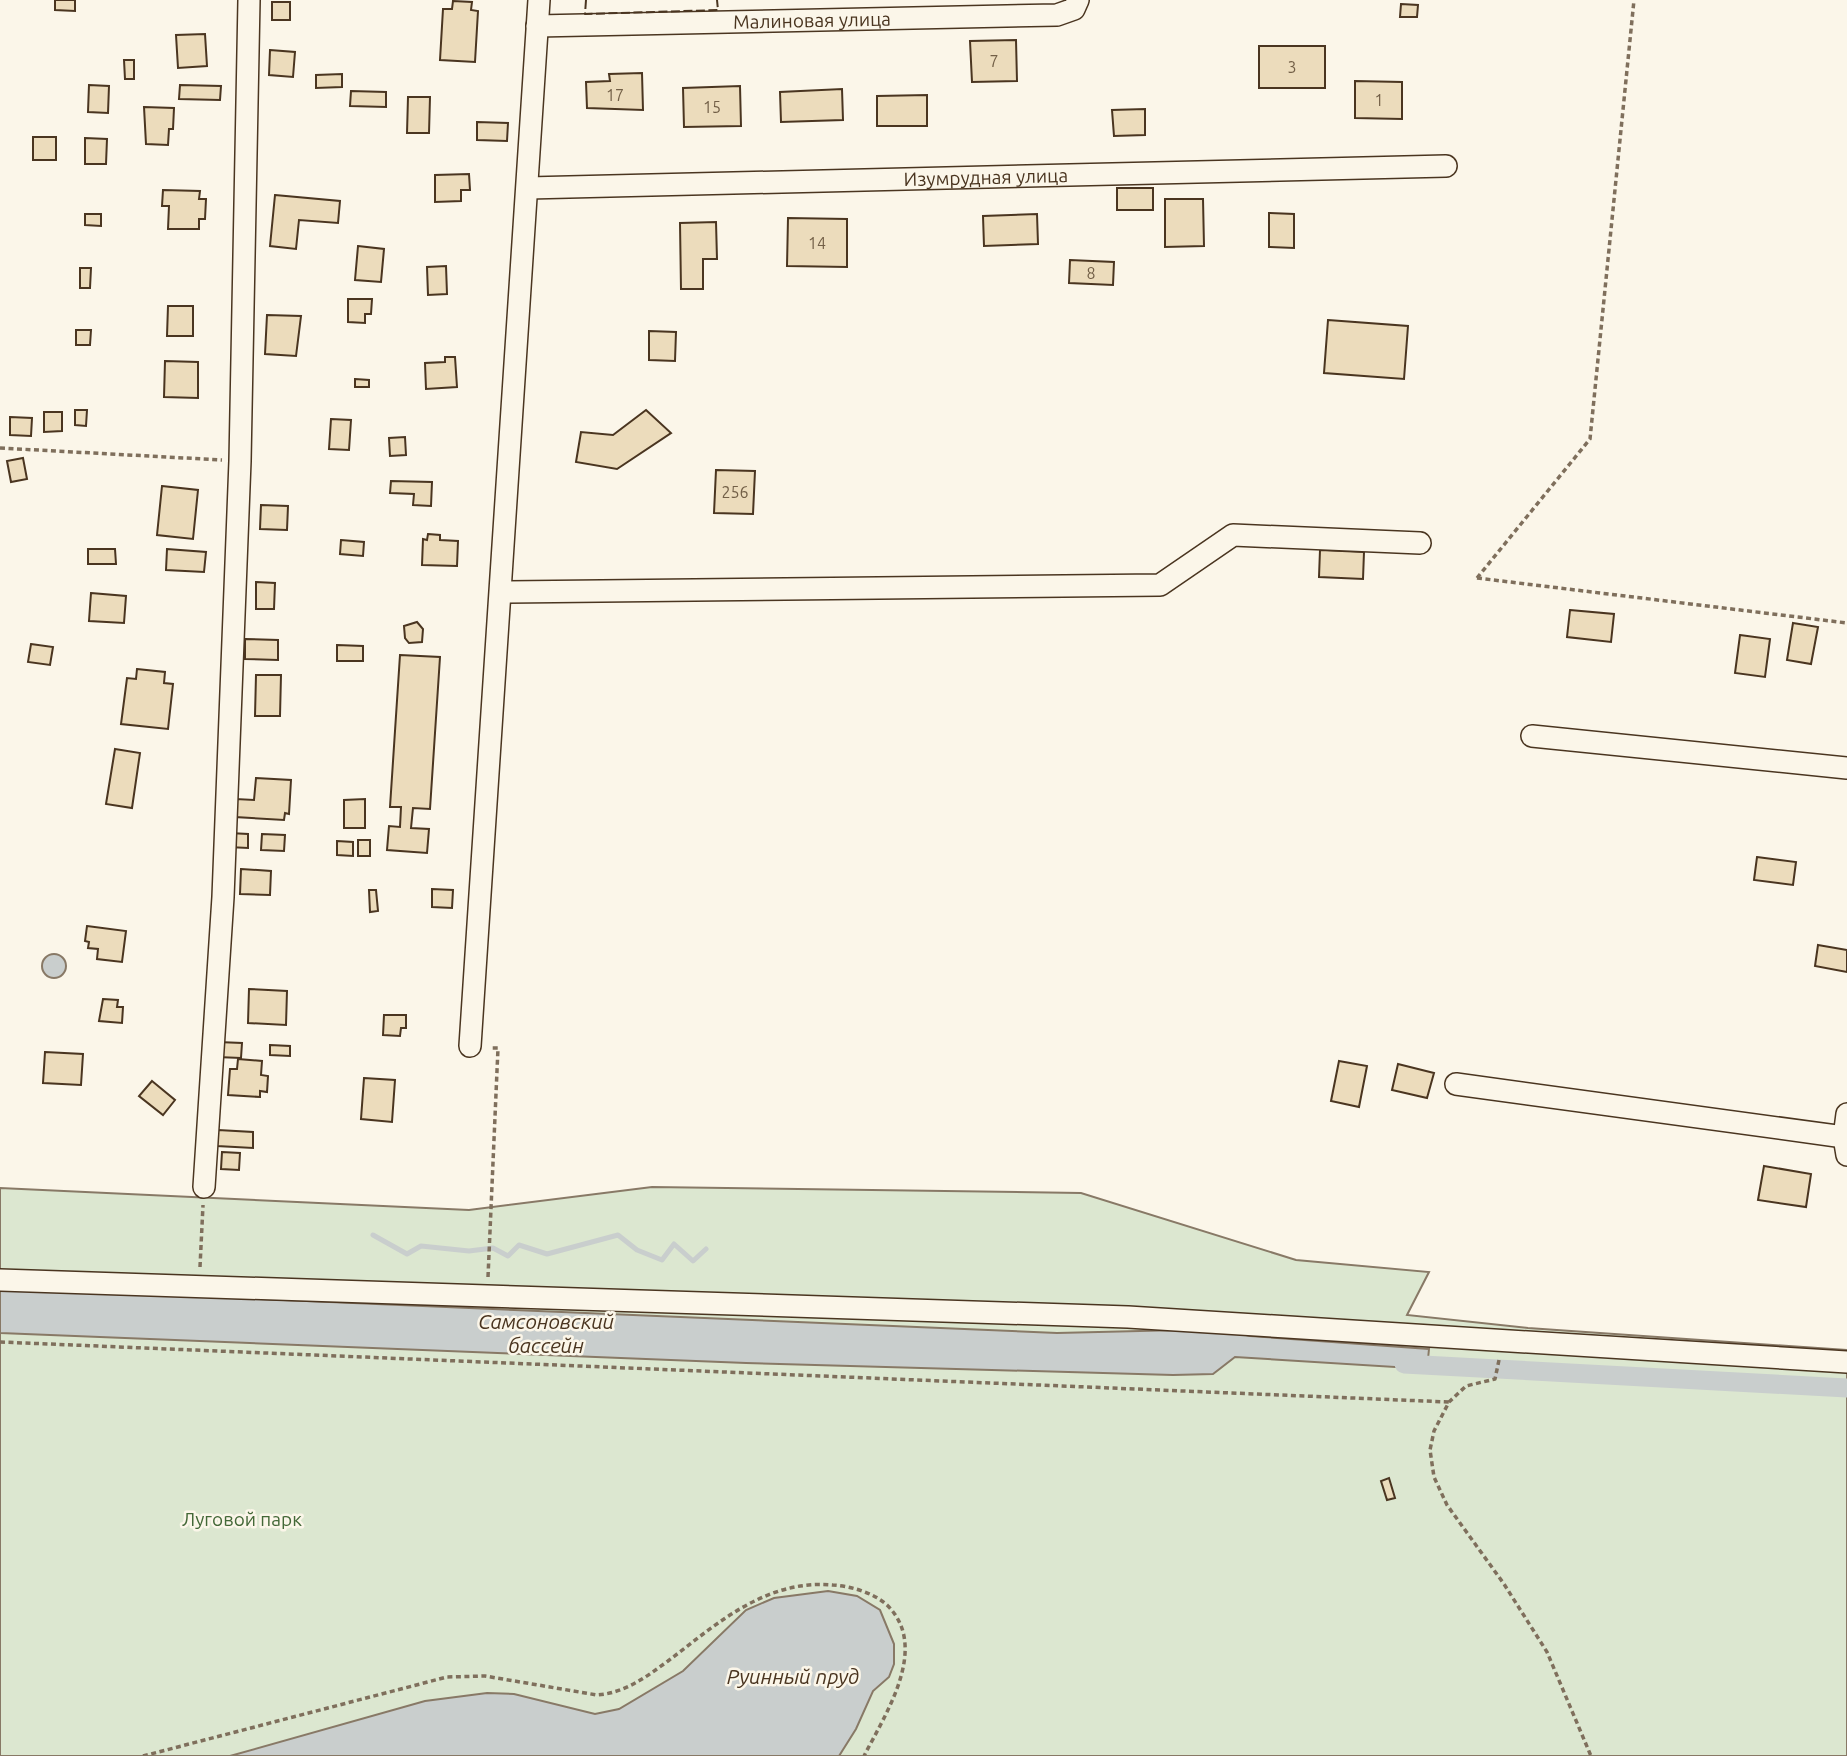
<svg xmlns="http://www.w3.org/2000/svg" width="1847" height="1756" font-family="Ubuntu,sans-serif">
<style>
.green{fill:#dce7d0;stroke:#887966;stroke-width:2}
.water{fill:#c9cecd;stroke:#887966;stroke-width:2}
.lines{fill:none;stroke-linecap:round;stroke-linejoin:round}
.stream{stroke:#c9cecd;stroke-width:5}
.canal{stroke:#c9cecd;stroke-width:19}
.building{fill:#ecdcbc;stroke:#4a3520;stroke-width:2}
.minor-casing{stroke:#4a3520;stroke-width:24}
.path{stroke:#7f6f5c;stroke-width:3.5;stroke-dasharray:5 3.5;stroke-linecap:butt}
.minor{stroke:#fbf6e9;stroke-width:21}
.fence{stroke:#4a3520;stroke-width:2;stroke-dasharray:9 3.5;stroke-linecap:butt}
.labels{text-anchor:middle;dominant-baseline:central;stroke-width:5;stroke-linejoin:round;paint-order:stroke}
.number-label{font-size:16px;fill:#725f47}
.street-label{font-size:19px;fill:#4a3520;stroke:#fbf6e9}
.park-label{font-size:19px;fill:#436837;stroke:#fbf6e9}
.water-label{font-size:21px;font-style:italic;fill:#4a3520;stroke:#fbf6e9}
</style>
<rect width="100%" height="100%" fill="#fbf6e9"/>
<!-- green -->
<path class="green" d="M652,1187l429,6 215,67 133,12 -22,43 121,13 319,22v406h-1847v-568l469,22z"/>
<!-- water -->
<g class="water">
<circle cx="54" cy="966" r="12"/>
<path d="M0,1288l1057,45 166,-4 27,7 179,13 -2,20 -192,-12 -22,17 -40,1 -427,-12 -746,-30z"/>
<path d="M828,1591l29,5 23,14 14,34v20l-5,13 -16,14 -17,38 -17,27h-609l195,-55 62,-8 27,1 81,20 24,-5 64,-38 63,-61 28,-12z"/>
</g>
<g class="lines">
<!-- stream -->
<path class="stream" d="M373,1235l34,19 14,-8 48,5 24,-3 15,8 11,-11 28,9 71,-19 19,15 25,10 12,-16 19,17 13,-12"/>
<!-- canal -->
<path class="canal" d="M1404,1364l443,24"/>
</g>
<!-- building -->
<g class="building">
<path d="M55,0h20v11l-20,-1z"/>
<path d="M453,1l19,1 -1,8 7,1 -3,51 -35,-2 3,-51h9z"/>
<rect x="272" y="2" width="18" height="18"/>
<path d="M1401,4l17,1 -1,12h-17z"/>
<path d="M205,34l2,32 -29,2 -2,-33z"/>
<path d="M1016,40l1,41 -45,1 -2,-41z"/>
<rect x="1259" y="46" width="66" height="42"/>
<path d="M270,50l25,2 -2,25 -24,-2z"/>
<path d="M124,60h10v19h-9z"/>
<path d="M642,73l1,37 -56,-2 -1,-26 24,-1 -1,-7z"/>
<path d="M342,74v13l-26,1v-13z"/>
<path d="M1355,81l47,1v37l-47,-1z"/>
<path d="M89,85l20,1 -1,27 -20,-1z"/>
<path d="M180,85l41,1 -1,14 -41,-1z"/>
<path d="M740,86l1,40 -57,1 -1,-39z"/>
<path d="M842,89l1,31 -62,2 -1,-30z"/>
<path d="M351,91l35,1v15l-36,-1z"/>
<path d="M927,95v31h-50v-30z"/>
<path d="M408,97h22l-1,36h-22z"/>
<path d="M144,107l30,1 -1,21h-4l-1,16 -22,-1z"/>
<path d="M1145,109v26l-31,1 -2,-26z"/>
<path d="M477,122l31,1 -1,18 -30,-1z"/>
<rect x="33" y="137" width="23" height="23"/>
<path d="M85,138l22,1 -1,25h-21z"/>
<path d="M469,174l1,16h-9v11l-26,1v-27z"/>
<rect x="1117" y="188" width="36" height="22"/>
<path d="M163,190l37,1 -1,8h7l-1,20h-6v10h-31l1,-23h-7z"/>
<path d="M275,195l65,6 -2,22 -39,-3 -3,29 -26,-3z"/>
<path d="M1165,199h38l1,47 -39,1z"/>
<path d="M1269,213l25,1v34l-25,-1z"/>
<path d="M85,214h16v12l-16,-1z"/>
<path d="M1037,214l1,30 -54,2 -1,-30z"/>
<path d="M788,218l59,1v48l-60,-1z"/>
<path d="M716,222l1,37h-14v30h-22l-1,-66z"/>
<path d="M358,246l26,3 -3,33 -26,-2z"/>
<path d="M1070,260l44,2 -1,23 -44,-2z"/>
<path d="M446,266l1,28 -19,1 -1,-28z"/>
<path d="M80,268h11l-1,20h-10z"/>
<path d="M348,299h24l-1,15h-6v9l-17,-1z"/>
<path d="M168,306h25v30h-26z"/>
<path d="M267,315l34,1 -5,40 -31,-2z"/>
<path d="M1328,320l80,6 -4,53 -80,-6z"/>
<path d="M76,330h15l-1,15h-14z"/>
<path d="M649,331l27,1 -1,29 -26,-1z"/>
<path d="M445,357h10l2,30 -31,2 -1,-26 20,-1z"/>
<path d="M165,361l33,1v36l-34,-1z"/>
<path d="M355,379l14,1v7h-14z"/>
<path d="M75,410h12l-1,16 -11,-1z"/>
<path d="M646,410l25,23 -54,36 -41,-7 5,-30 32,3z"/>
<path d="M44,412h18v19l-18,1z"/>
<path d="M10,417l22,1 -1,18 -21,-1z"/>
<path d="M331,419l20,1 -2,30 -20,-1z"/>
<path d="M405,437l1,18 -16,1 -1,-18z"/>
<path d="M23,458l4,21 -16,3 -4,-21z"/>
<path d="M716,470l39,1 -2,43 -39,-1z"/>
<path d="M391,481l41,1 -1,24 -18,-1 1,-11 -24,-1z"/>
<path d="M162,486l36,4 -5,49 -36,-4z"/>
<path d="M261,505l27,1 -1,24 -27,-1z"/>
<path d="M428,534l12,1v5l18,1 -1,25 -35,-1 1,-26 4,1z"/>
<path d="M341,540l23,2 -1,14 -23,-2z"/>
<path d="M88,549h27l1,15h-28z"/>
<path d="M167,549l39,3 -2,20 -38,-2z"/>
<path d="M1320,550l44,2 -1,27 -44,-2z"/>
<path d="M256,582l19,1 -1,26h-18z"/>
<path d="M91,593l35,3 -2,27 -35,-2z"/>
<path d="M1570,610l44,4 -3,28 -44,-5z"/>
<path d="M417,622l6,7 -1,13 -13,1 -4,-5 -1,-12z"/>
<path d="M1793,623l25,4 -7,37 -24,-4z"/>
<path d="M1740,635l30,4 -5,38 -30,-4z"/>
<path d="M245,639l33,1v20l-33,-1z"/>
<path d="M31,644l22,3 -3,18 -22,-3z"/>
<path d="M337,645l26,1v15h-26z"/>
<path d="M400,655l40,2 -10,152 -17,-1 -2,20 18,1 -2,24 -40,-3 2,-24 11,1 1,-20h-11z"/>
<path d="M137,669l28,3 -1,11 9,1 -5,45 -47,-5 6,-46 9,1z"/>
<path d="M256,675h25l-1,41h-25z"/>
<path d="M115,749l25,4 -8,55 -26,-4z"/>
<path d="M256,778l35,2 -2,34 -4,-1 -1,7 -49,-3 1,-18 18,1z"/>
<path d="M365,799v29h-21v-28z"/>
<path d="M229,833l19,1v14l-20,-1z"/>
<path d="M262,834l23,1 -1,16 -23,-1z"/>
<rect x="358" y="840" width="12" height="16"/>
<path d="M337,841l16,1v14l-16,-1z"/>
<path d="M1757,857l39,5 -3,23 -39,-5z"/>
<path d="M241,869l30,2 -1,24 -30,-1z"/>
<path d="M432,889l21,1 -1,18 -20,-1z"/>
<path d="M369,890h7l2,21 -8,1z"/>
<path d="M87,926l39,5 -4,31 -25,-3 1,-10 -10,-1 1,-6 -4,-1z"/>
<path d="M1818,945l29,5v22l-32,-6z"/>
<path d="M249,989l38,2 -1,34 -38,-2z"/>
<path d="M103,999l15,1 -1,7h6l-1,16 -23,-2z"/>
<path d="M384,1015h22v13h-5l-1,8 -17,-1z"/>
<path d="M218,1042l24,1 -1,15 -24,-1z"/>
<path d="M270,1045l20,1v10l-20,-1z"/>
<path d="M45,1052l38,2 -2,31 -38,-2z"/>
<path d="M238,1059l24,2 -1,14 7,1 -1,16 -7,-1v6l-32,-2 2,-26h7z"/>
<path d="M1339,1061l28,5 -8,41 -28,-6z"/>
<path d="M1398,1064l36,9 -7,25 -35,-8z"/>
<path d="M364,1078l31,2 -3,42 -31,-3z"/>
<path d="M152,1081l23,19 -12,15 -24,-19z"/>
<path d="M218,1130l35,2v16l-36,-2z"/>
<path d="M222,1152l18,1 -1,17 -18,-1z"/>
<path d="M1764,1166l47,8 -5,33 -48,-7z"/>
<path d="M1389,1478l6,20 -8,2 -6,-19z"/>
</g>
<g class="lines">
<defs>
<g id="minor">
<path id="s1" d="M537,26l520,-11 17,-6 4,-9"/>
<path id="s2" d="M528,188l918,-22"/>
<path d="M501,592l659,-7 73,-50 187,8"/>
<path d="M1532,736l315,32"/>
<path d="M470,1046l69,-1046"/>
<path d="M1456,1084l388,53"/>
<path d="M1847,1114l-3,23 3,18"/>
<path d="M204,1187l19,-290 17,-436 9,-461"/>
<path d="M0,1280l1128,37 719,45"/>
</g>
</defs>
<!-- minor casing -->
<use href="#minor" class="minor-casing"/>
<!-- path -->
<g class="path">
<path d="M0,448l222,12"/>
<path d="M1477,578l113,-139 44,-439"/>
<path d="M1477,578l370,45"/>
<path d="M200,1267l3,-62"/>
<path d="M488,1277l10,-229h-8"/>
<path d="M0,1342l1449,60"/>
<path d="M1499,1360l-4,19 -29,7 -17,16 -15,29 -4,19 4,27 13,28 57,79 43,68 44,104"/>
<path d="M143,1756l304,-79 38,-1 112,19c28,-2 49,-18 71,-34 50,-38 98,-82 165,-76 18,1 41,8 54,20 43,42 -1,108 -23,151"/>
</g>
<!-- minor -->
<use href="#minor" class="minor"/>
<!-- fence -->
<path class="fence" d="M586,0l-1,14 133,-4 -1,-10"/>
</g>
<g class="labels">
<!-- number labels -->
<g class="number-label">
<text x="994" y="61">7</text>
<text x="1292" y="67">3</text>
<text x="615" y="95">17</text>
<text x="1379" y="100">1</text>
<text x="712" y="107">15</text>
<text x="817" y="243">14</text>
<text x="1091" y="273">8</text>
<text x="735" y="492">256</text>
</g>
<!-- street labels -->
<g class="street-label">
<text stroke="none"><textPath href="#s1" startOffset="275">Малиновая улица</textPath></text>
<text stroke="none"><textPath href="#s2" startOffset="458">Изумрудная улица</textPath></text>
</g>
<!-- park labels -->
<g class="park-label">
<text x="242" y="1519">Луговой парк</text>
</g>
<!-- water labels -->
<g class="water-label">
<text x="546" y="1321">Самсоновский<tspan x="546" dy="24">бассейн</tspan></text>
<text x="793" y="1676">Руинный пруд</text>
</g>
</g>
</svg>
